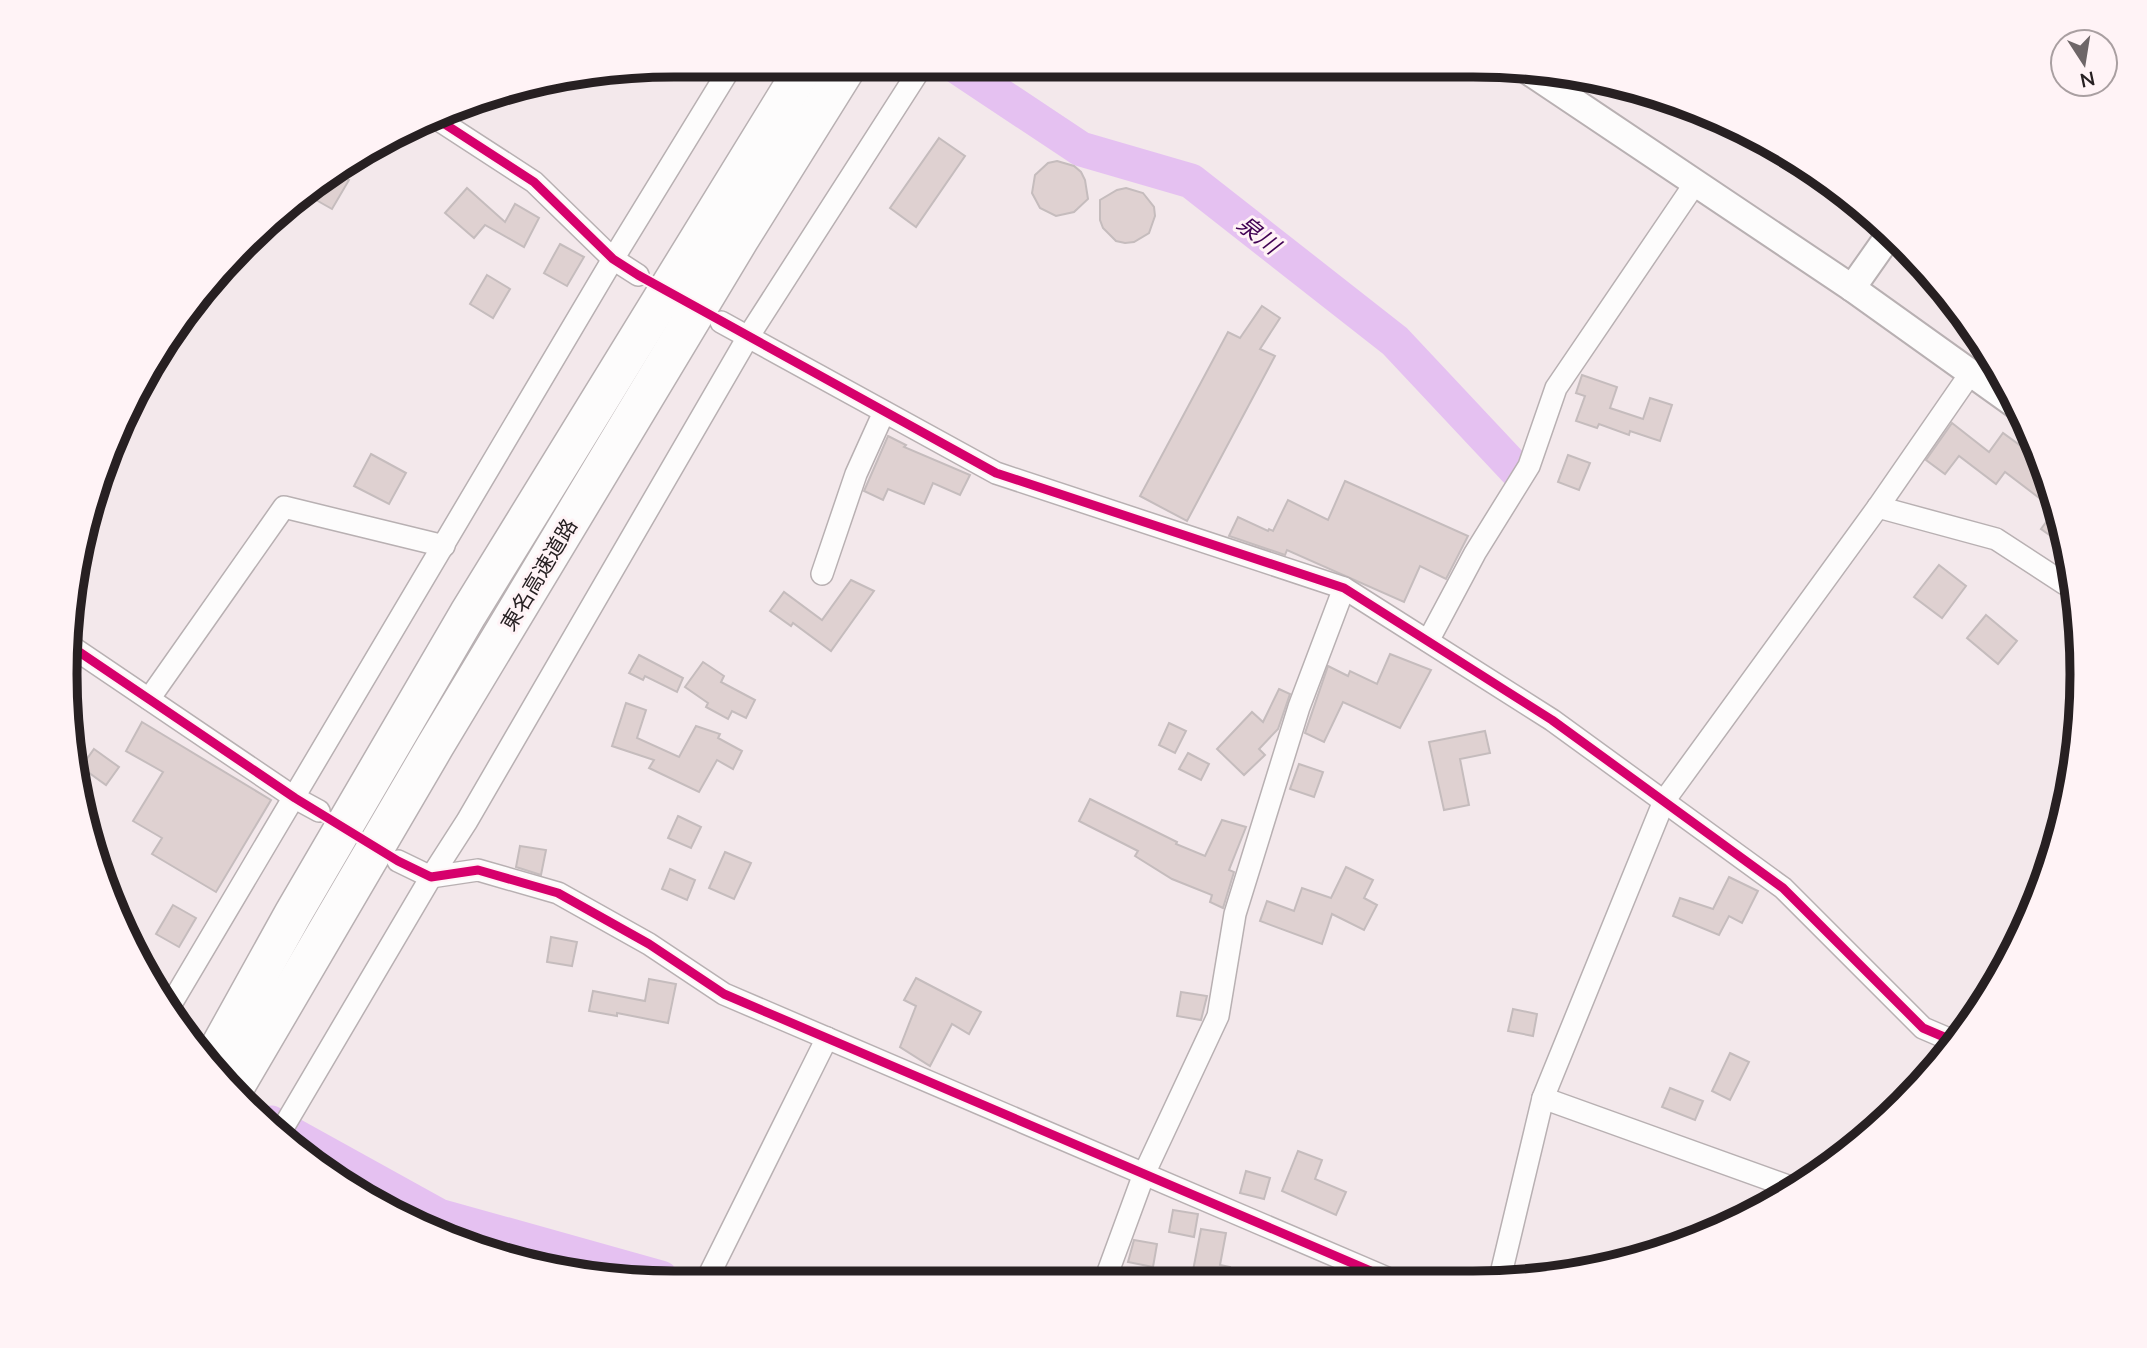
<svg xmlns="http://www.w3.org/2000/svg" width="2147" height="1348" font-family="Lato,'Noto Sans JP',sans-serif">
<style>
.lines{fill:none;stroke-linecap:round;stroke-linejoin:round}
.river{stroke:#e5c1f1;stroke-width:35}
.building{fill:#dfd1d1;stroke:#c5bcbd;stroke-width:2}
.minor-casing{stroke:#b8b0b2;stroke-width:24}
.tertiary-casing{stroke:#b8b0b2;stroke-width:30}
.motorway-casing{stroke:#b8b0b2;stroke-width:40}
.minor{stroke:#fdfcfc;stroke-width:21}
.tertiary{stroke:#fdfcfc;stroke-width:26}
.motorway{stroke:#fdfcfc;stroke-width:37}
.cycleway-casing{stroke:#fff3f6;stroke-width:13}
.cycleway{stroke:#d6006c;stroke-width:9}
.labels{text-anchor:middle;dominant-baseline:central;stroke-width:6;stroke-linejoin:round;paint-order:stroke}
.street-label{font-size:21px;fill:#272022;stroke:#fff3f6}
.water-label{font-size:23px;font-style:italic;fill:#410254;stroke:#fff3f6}
.rim{fill:none;stroke:#272022;stroke-width:9}
</style>
<rect width="100%" height="100%" fill="#f3e8eb"/>
<g class="lines">
<!-- river -->
<g class="river">
<path d="M956,66l125,83 110,32 204,160 121,129"/>
<path d="M271,1123l168,93 222,62"/>
</g>
</g>
<!-- building -->
<g class="building">
<path d="M939,138l26,18 -49,71 -26,-19z"/>
<path d="M1057,161l17,5 7,6 4,8 3,19 -14,13 -18,4 -16,-8 -8,-15 3,-18 13,-12z"/>
<path d="M336,173l13,7 -17,29 -23,-13 7,-12z"/>
<path d="M467,188l38,34 10,-18 24,14 -15,29 -39,-22 -11,13 -29,-25z"/>
<path d="M1126,188l17,5 11,14 1,9 -6,17 -15,9 -9,1 -9,-2 -13,-13 -3,-8v-20l17,-10z"/>
<path d="M560,244l24,13 -17,29 -23,-13z"/>
<path d="M487,275l23,14 -17,29 -23,-14z"/>
<path d="M1262,306l18,12 -20,31 15,7 -88,165 -47,-25 88,-164 12,6z"/>
<path d="M1582,375l35,12 -7,21 33,11 7,-21 22,7 -12,36 -30,-10 -1,4 -30,-11 -2,4 -21,-7 9,-25 -9,-3z"/>
<path d="M1952,423l37,29 14,-19 40,29 7,16 16,69 -25,-18 14,-19 -50,-38 -9,12 -37,-28 -14,18 -19,-14z"/>
<path d="M888,436l18,9 -2,2 66,28 -10,20 -27,-12 -9,21 -36,-15 -5,11 -19,-9z"/>
<path d="M371,454l35,19 -17,31 -35,-18z"/>
<path d="M1568,455l22,8 -11,27 -21,-8z"/>
<path d="M1345,481l123,55 -22,43 -26,-13 -16,36 -117,-52 -2,5 -56,-19 9,-19 30,14 1,-2 4,2 15,-31 40,20z"/>
<path d="M1939,565l27,21 -24,32 -28,-21z"/>
<path d="M851,580l23,11 -43,60 -38,-28 -2,3 -21,-15 14,-19 38,28z"/>
<path d="M1986,615l31,26 -19,23 -31,-26z"/>
<path d="M1390,654l41,16 -31,58 -57,-26 -19,40 -19,-9 23,-67 20,10 2,-5 27,13z"/>
<path d="M639,655l44,23 -6,14 -32,-16 -2,4 -14,-7z"/>
<path d="M703,662l21,14 -3,6 34,18 -9,18 -14,-7 -4,8 -22,-12 2,-4 -23,-16z"/>
<path d="M1279,689l11,5 -12,35 -19,20 6,6 -21,20 -27,-26 35,-37 11,10z"/>
<path d="M626,703l20,7 -9,28 42,19 17,-31 24,8 -2,4 24,13 -9,18 -16,-9 -18,32 -50,-24 5,-8 -42,-14z"/>
<path d="M142,722l129,78 -55,92 -64,-38 10,-16 -29,-17 30,-49 -37,-21z"/>
<path d="M1169,723l17,8 -11,22 -16,-8z"/>
<path d="M1485,731l5,22 -30,6 9,46 -25,5 -15,-68z"/>
<path d="M94,749l25,18 -13,18 -25,-18z"/>
<path d="M1188,753l21,11 -8,16 -22,-11z"/>
<path d="M1299,764l24,8 -9,25 -24,-8z"/>
<path d="M1090,799l87,43 -1,2 29,12 17,-36 24,7 -17,43 5,2 -11,36 -13,-6 2,-7 -40,-16 -37,-23 3,-5 -59,-30z"/>
<path d="M678,816l23,11 -10,21 -23,-10z"/>
<path d="M520,846l26,4 -5,25 -25,-8z"/>
<path d="M725,852l26,11 -17,36 -25,-11z"/>
<path d="M1346,867l27,13 -9,18 13,7 -13,25 -32,-16 -10,30 -62,-23 7,-20 27,10 8,-23 29,10z"/>
<path d="M670,869l25,11 -8,20 -25,-11z"/>
<path d="M1729,877l29,14 -16,32 -13,-7 -10,19 -46,-19 7,-18 33,11z"/>
<path d="M173,905l23,13 -17,29 -23,-13z"/>
<path d="M551,937l26,5 -5,24 -25,-4z"/>
<path d="M916,978l65,34 -12,22 -17,-10 -22,42 -30,-19 16,-41 -12,-6z"/>
<path d="M649,979l27,5 -8,39 -51,-10v3l-28,-5 4,-20 52,10z"/>
<path d="M1181,992l26,4 -6,24 -24,-4z"/>
<path d="M1513,1009l24,5 -4,22 -25,-5z"/>
<path d="M1730,1053l19,9 -19,38 -18,-9z"/>
<path d="M1670,1088l33,13 -8,19 -33,-13z"/>
<path d="M1298,1151l24,9 -7,19 31,13 -10,23 -54,-24z"/>
<path d="M1246,1171l24,7 -6,21 -24,-6z"/>
<path d="M1173,1210l25,4 -4,23 -25,-5z"/>
<path d="M1201,1229l25,4 -6,32 10,2 -3,14h-36z"/>
<path d="M1134,1240l23,4 -4,23 -25,-5z"/>
</g>
<g class="lines">
<defs>
<g id="minor">
<path d="M437,119l97,63 79,77 25,16"/>
<path d="M721,322l275,151 348,115 208,132 231,168 140,140 35,15"/>
<path d="M1878,507l118,32 69,45"/>
<path d="M822,574l34,-100 28,-62"/>
<path d="M1428,641l47,-88 54,-87 27,-78 140,-206"/>
<path d="M69,645l226,153 24,13"/>
<path d="M149,699l135,-192 160,39"/>
<path d="M398,861l33,16 47,-7 80,23 91,51 75,50 670,287"/>
<path d="M167,1011l446,-752 119,-194"/>
<path d="M1543,1098l253,91"/>
<path d="M280,1133l151,-256 36,-56 281,-484 174,-271"/>
<path d="M707,1279l120,-241"/>
<path d="M1105,1280l39,-106 74,-158 17,-102 64,-207 45,-119"/>
<path d="M1499,1282l44,-184 121,-297 214,-294 92,-133"/>
</g>
<g id="tertiary">
<path d="M1527,70l325,218 165,118"/>
<path d="M1852,288l38,-54"/>
</g>
<g id="motorway">
<path d="M212,1060l81,-146 175,-300 337,-548"/>
<path d="M236,1086l199,-340 305,-507 108,-173"/>
</g>
</defs>
<!-- minor casing -->
<use href="#minor" class="minor-casing"/>
<!-- tertiary casing -->
<use href="#tertiary" class="tertiary-casing"/>
<!-- motorway casing -->
<use href="#motorway" class="motorway-casing"/>
<!-- minor -->
<use href="#minor" class="minor"/>
<!-- tertiary -->
<use href="#tertiary" class="tertiary"/>
<!-- motorway -->
<use href="#motorway" class="motorway"/>
<defs>
<g id="cycleway">
<path d="M437,119l97,63 79,77 25,16 358,198 348,115 208,132 231,168 140,140 35,15"/>
<path d="M69,645l226,153 103,63 33,16 47,-7 80,23 91,51 75,50 670,287"/>
</g>
</defs>
<!-- cycleway casing -->
<use href="#cycleway" class="cycleway-casing"/>
<!-- cycleway -->
<use href="#cycleway" class="cycleway"/>
</g>
<g class="labels">
<!-- street labels -->
<g class="street-label">
<text transform="translate(538 574) rotate(-59)">東名高速道路</text>
</g>
<!-- water labels -->
<g class="water-label">
<text transform="translate(1259 234) rotate(38)">泉川</text>
</g>
</g>
<!-- crop -->
<path d="M0 0H2147V1348H0ZM674 77H1473A597 597 0 0 1 2070 674V674A597 597 0 0 1 1473 1271H674A597 597 0 0 1 77 674V674A597 597 0 0 1 674 77Z" fill="#fff3f6" fill-rule="evenodd"/>
<path class="rim" d="M674 77H1473A597 597 0 0 1 2070 674V674A597 597 0 0 1 1473 1271H674A597 597 0 0 1 77 674V674A597 597 0 0 1 674 77Z"/>
<!-- north arrow -->
<g transform="translate(2084 63) rotate(168)"><circle r="33" fill="#fff3f6" stroke="#a99fa1" stroke-width="2"/>
<path d="M0-5L12 26L0 18L-12 26Z" fill="#6e6668"/>
<text y="-10" font-size="19" font-weight="bold" text-anchor="middle" fill="#272022">N</text>
</g>
</svg>
